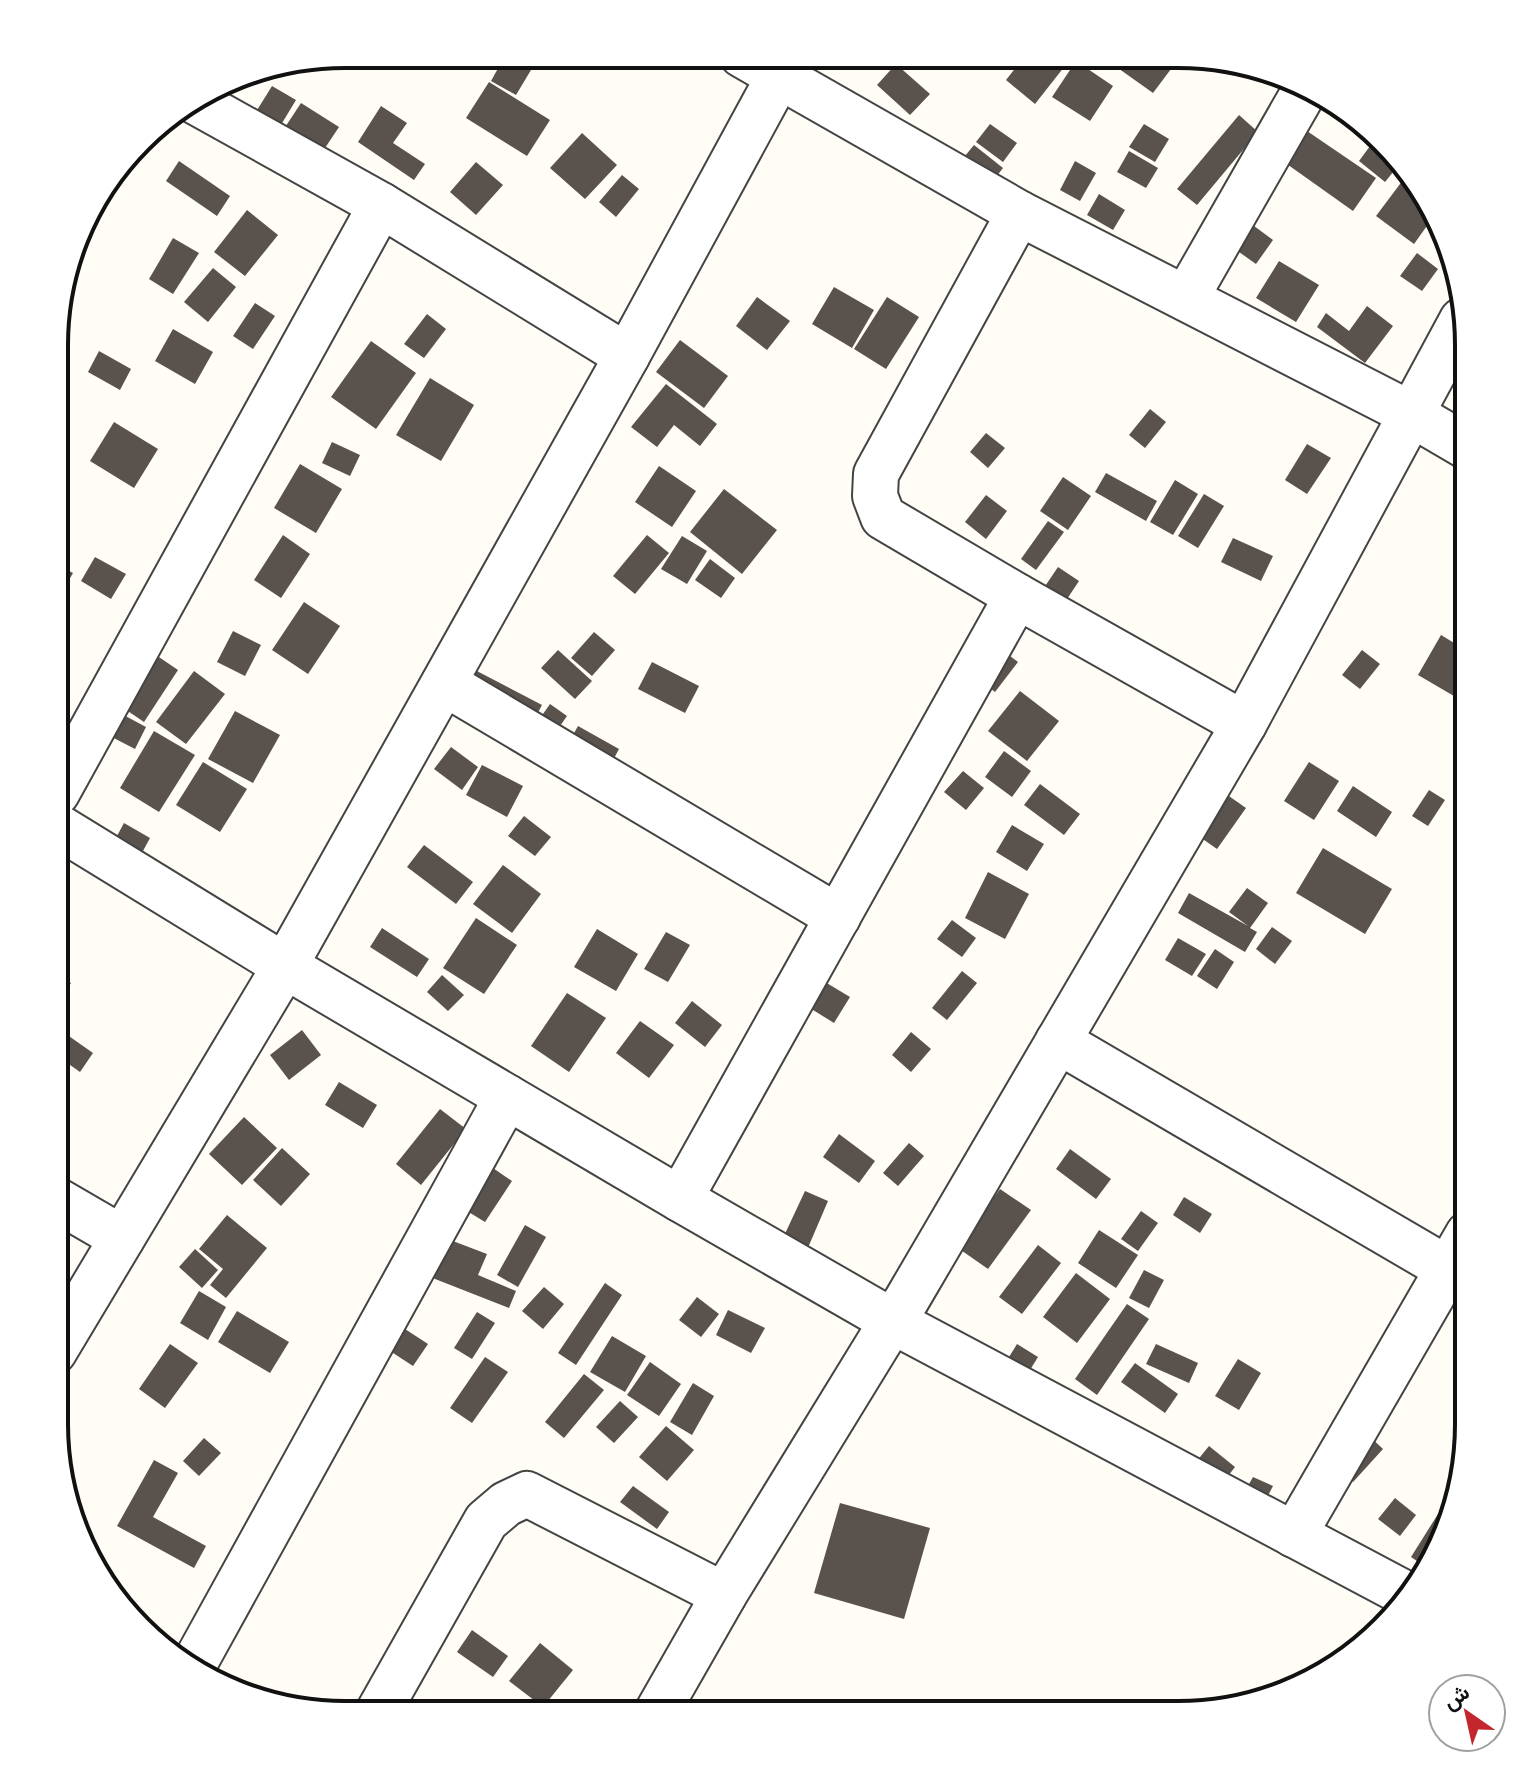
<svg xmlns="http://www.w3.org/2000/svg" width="1523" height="1769" font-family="'Times New Roman',Vazirmatn,serif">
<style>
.building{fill:#5a524d}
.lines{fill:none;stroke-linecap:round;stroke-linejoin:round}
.minor-casing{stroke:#444;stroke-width:48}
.minor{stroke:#fff;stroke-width:44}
.rim{fill:none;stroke:#111;stroke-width:4}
</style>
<rect width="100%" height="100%" fill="#fffdf5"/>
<!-- building -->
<g class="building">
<path d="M506,54l34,1 -24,40 -25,-14z"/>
<path d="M1025,56h35l8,6 -33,42 -29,-24z"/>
<path d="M1101,56h53l17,13 -18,24z"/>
<path d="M1076,61l37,25 -23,35 -38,-24z"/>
<path d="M896,64l34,30 -20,21 -33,-30z"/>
<path d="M489,82l61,38 -23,36 -61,-38z"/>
<path d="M272,86l24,14 -26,43 -24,-15z"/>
<path d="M301,103l38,24 -28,42 -37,-25z"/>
<path d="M381,106l26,17 -14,20 32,21 -11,16 -56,-38z"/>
<path d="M1239,115l19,17 -61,73 -20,-16z"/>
<path d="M990,124l27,19 -14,19 -27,-20z"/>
<path d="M1144,124l25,15 -14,23 -26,-15z"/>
<path d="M1307,131l69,47 -23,33 -69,-49z"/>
<path d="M582,133l35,32 -32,34 -35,-31z"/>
<path d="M1373,142l25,24 -13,16 -26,-21z"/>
<path d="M974,145l29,23 -14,18 -29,-24z"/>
<path d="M1129,151l29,17 -12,20 -29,-16z"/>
<path d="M179,161l51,35 -13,20 -51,-35z"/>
<path d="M1075,161l21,12 -16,28 -20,-11z"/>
<path d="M476,162l27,23 -27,30 -26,-23z"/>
<path d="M622,175l17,14 -23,28 -17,-15z"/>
<path d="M1403,180l27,19 4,17 -20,28 -38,-28z"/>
<path d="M1099,194l26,16 -12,20 -26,-15z"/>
<path d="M247,210l31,25 -33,41 -31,-24z"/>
<path d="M1250,223l23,17 -17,24 -24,-17z"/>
<path d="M173,238l26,15 -26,41 -24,-15z"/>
<path d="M1417,253l21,16 -16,22 -22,-15z"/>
<path d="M1279,261l40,24 -23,37 -40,-24z"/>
<path d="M213,268l23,19 -28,35 -24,-20z"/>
<path d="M834,287l40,23 -22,38 -40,-24z"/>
<path d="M757,297l33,24 -23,29 -31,-24z"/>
<path d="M887,297l32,20 -33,52 -32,-20z"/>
<path d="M255,303l20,13 -22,33 -20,-13z"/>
<path d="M1367,306l26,20 -28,37 -48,-36 9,-14 23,18z"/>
<path d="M427,314l19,15 -22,29 -20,-14z"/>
<path d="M173,329l40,23 -18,32 -40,-23z"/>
<path d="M680,340l48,36 -24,32 -48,-36z"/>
<path d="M371,341l45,32 -40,56 -45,-32z"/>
<path d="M99,351l32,18 -11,21 -32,-18z"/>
<path d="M430,378l44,27 -33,56 -45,-26z"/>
<path d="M666,384l51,40 -17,22 -26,-21 -17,22 -26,-20z"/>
<path d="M1150,409l16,13 -21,26 -16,-13z"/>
<path d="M114,422l44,27 -24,39 -44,-27z"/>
<path d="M986,433l19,15 -17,20 -18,-16z"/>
<path d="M332,442l28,13 -10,21 -28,-13z"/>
<path d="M1307,444l24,14 -24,36 -22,-14z"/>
<path d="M300,464l42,25 -26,44 -42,-25z"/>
<path d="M659,466l37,25 -24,36 -37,-25z"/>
<path d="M1106,473l51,28 -11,20 -51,-29z"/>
<path d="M1063,477l28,19 -23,34 -28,-19z"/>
<path d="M1175,480l23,14 -25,41 -23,-13z"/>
<path d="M724,489l53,41 -35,44 -52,-42z"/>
<path d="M1204,494l20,12 -26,42 -20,-12z"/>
<path d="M986,495l21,16 -21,28 -21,-17z"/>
<path d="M1048,521l16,11 -28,38 -15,-11z"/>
<path d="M283,535l27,19 -29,44 -27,-18z"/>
<path d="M647,535l22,18 -34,41 -22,-18z"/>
<path d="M682,536l25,15 -20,33 -26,-15z"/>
<path d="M1233,538l40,18 -12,25 -40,-19z"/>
<path d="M95,557l31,17 -15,25 -30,-18z"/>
<path d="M710,559l25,19 -14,20 -26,-18z"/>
<path d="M58,565l15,8 -15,26z"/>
<path d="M1058,567l21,14 -26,39 -22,-13z"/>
<path d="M304,602l36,24 -32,48 -36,-24z"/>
<path d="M233,631l28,14 -16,31 -28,-14z"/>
<path d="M594,632l21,18 -23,26 -21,-18z"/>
<path d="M1441,635l28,17v32l-10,15 -41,-24z"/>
<path d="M998,647l20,15 -23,30 -20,-16z"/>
<path d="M558,650l34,31 -17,18 -34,-31z"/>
<path d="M1362,650l18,14 -20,25 -18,-14z"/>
<path d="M150,651l28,19 -34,52 -28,-19z"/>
<path d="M652,662l47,24 -14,27 -47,-24z"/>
<path d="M475,670l67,35 -14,26 -67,-35z"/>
<path d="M194,671l31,23 -39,50 -30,-22z"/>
<path d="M1020,691l39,30 -32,40 -39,-30z"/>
<path d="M550,704l17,12 -21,30 -17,-12z"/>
<path d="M235,711l45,24 -27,48 -45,-24z"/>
<path d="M118,712l28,15 -11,22 -29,-15z"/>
<path d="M578,726l41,23 -14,26 -42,-22z"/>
<path d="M154,731l41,24 -36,57 -39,-24z"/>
<path d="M451,747l27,20 -16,23 -28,-21z"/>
<path d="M1004,751l27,20 -19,26 -27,-20z"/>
<path d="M203,762l44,27 -27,43 -44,-27z"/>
<path d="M1309,762l30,19 -25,39 -30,-19z"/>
<path d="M482,765l41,21 -16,31 -41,-22z"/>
<path d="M963,771l21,17 -18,22 -22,-18z"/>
<path d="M1040,784l40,30 -16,21 -40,-30z"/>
<path d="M1353,786l39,26 -16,25 -39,-26z"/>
<path d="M1429,790l16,10 -17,26 -16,-10z"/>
<path d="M1226,794l20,14 -29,41 -20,-14z"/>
<path d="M524,816l27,21 -16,19 -27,-20z"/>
<path d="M124,823l26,15 -13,24 -26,-15z"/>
<path d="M1012,825l32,19 -17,27 -31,-19z"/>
<path d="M424,845l49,37 -17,22 -49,-37z"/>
<path d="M1323,848l69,41 -27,45 -69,-41z"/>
<path d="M503,865l38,29 -29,39 -39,-29z"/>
<path d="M988,872l41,22 -24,45 -40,-21z"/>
<path d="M1247,888l21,15 -18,25 7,4 -12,20 -67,-39 11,-20 59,33 -19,-14z"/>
<path d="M476,918l41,27 -33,49 -41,-26z"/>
<path d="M952,920l24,18 -14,19 -25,-18z"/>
<path d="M1272,927l20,14 -17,23 -19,-15z"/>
<path d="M382,928l47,31 -12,18 -47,-30z"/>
<path d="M597,929l41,25 -22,37 -42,-24z"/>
<path d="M666,932l24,13 -22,37 -24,-13z"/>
<path d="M1178,938l28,16 -14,22 -27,-16z"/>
<path d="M1215,949l19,13 -17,27 -20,-13z"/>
<path d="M962,971l15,12 -30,37 -15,-12z"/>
<path d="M56,974l15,9 -15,25z"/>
<path d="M442,975l22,20 -16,16 -21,-19z"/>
<path d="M820,979l30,18 -16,26 -29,-18z"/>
<path d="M567,993l39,25 -37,54 -38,-26z"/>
<path d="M692,1001l30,24 -17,22 -30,-24z"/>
<path d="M640,1021l34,24 -25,33 -33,-25z"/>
<path d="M56,1027l37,26 -13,19 -24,-17z"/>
<path d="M302,1030l19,25 -32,25 -19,-25z"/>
<path d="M911,1032l20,17 -20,23 -19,-17z"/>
<path d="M339,1082l38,23 -14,23 -38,-23z"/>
<path d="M440,1109l26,20 -45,56 -25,-21z"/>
<path d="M244,1117l33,31 -35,37 -33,-31z"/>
<path d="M839,1134l36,27 -16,22 -36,-26z"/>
<path d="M909,1143l15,13 -26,30 -15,-13z"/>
<path d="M282,1148l28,26 -29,32 -28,-26z"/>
<path d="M1070,1149l41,30 -15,20 -40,-30z"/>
<path d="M490,1166l22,15 -27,41 -23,-14z"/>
<path d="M1000,1189l31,21 -43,59 -30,-21z"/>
<path d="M805,1191l23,10 -21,49 -24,-12z"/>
<path d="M1184,1197l28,17 -12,19 -27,-18z"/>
<path d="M1141,1211l17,12 -20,28 -17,-12z"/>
<path d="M227,1215l40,33 -41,50 -16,-13 13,-16 -24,-20z"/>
<path d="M525,1225l21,12 -28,50 -21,-12z"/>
<path d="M1099,1230l39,25 -22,33 -38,-25z"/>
<path d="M445,1238l42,16 -9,21 38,16 -7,17 -79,-31z"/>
<path d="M1038,1245l23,18 -39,51 -23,-17z"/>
<path d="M195,1249l23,21 -16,18 -23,-21z"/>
<path d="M1144,1270l20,10 -15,28 -20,-10z"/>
<path d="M1076,1273l34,26 -33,44 -34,-26z"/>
<path d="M605,1283l17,12 -46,70 -18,-12z"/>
<path d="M544,1287l20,17 -21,25 -21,-18z"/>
<path d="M199,1291l27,16 -18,33 -28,-17z"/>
<path d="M697,1297l22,17 -18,23 -22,-17z"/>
<path d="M1127,1304l22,15 -52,76 -22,-16z"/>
<path d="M728,1310l37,18 -14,25 -35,-18z"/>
<path d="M237,1311l52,31 -19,31 -52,-31z"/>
<path d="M477,1312l18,11 -23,36 -18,-11z"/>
<path d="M405,1329l23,15 -15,22 -23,-15z"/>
<path d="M612,1336l34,20 -21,36 -35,-20z"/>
<path d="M170,1344l28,19 -33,45 -26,-19z"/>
<path d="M1017,1344l21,13 -16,26 -21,-13z"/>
<path d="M1156,1344l42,19 -9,20 -43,-19z"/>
<path d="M485,1357l23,15 -36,51 -22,-15z"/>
<path d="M1238,1359l23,14 -22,37 -24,-14z"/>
<path d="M650,1362l31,22 -22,32 -32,-21z"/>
<path d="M1135,1363l43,31 -13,19 -44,-31z"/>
<path d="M584,1374l20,16 -40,48 -19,-16z"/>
<path d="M693,1383l21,13 -22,39 -22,-13z"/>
<path d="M620,1401l18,16 -24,26 -18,-16z"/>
<path d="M666,1426l28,24 -27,31 -28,-24z"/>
<path d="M1365,1432l18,17 -30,33 -18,-15z"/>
<path d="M204,1438l17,15 -22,23 -16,-15z"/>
<path d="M1209,1446l26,21 -17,22 -26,-22z"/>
<path d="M154,1460l24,13 -25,44 53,29 -12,22 -77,-42z"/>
<path d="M1253,1477l20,9 -14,27 -20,-11z"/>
<path d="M633,1486l36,26 -12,17 -37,-27z"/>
<path d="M1395,1498l21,17 -16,21 -22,-17z"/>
<path d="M840,1503l90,25 -26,91 -90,-26z"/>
<path d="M1438,1514l7,4 -15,52 -19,-13z"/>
<path d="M472,1630l36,26 -15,21 -36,-25z"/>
<path d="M540,1643l33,27 -30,37 -34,-26z"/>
</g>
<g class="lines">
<defs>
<g id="minor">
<path d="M742,55l277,158 392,201 58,34"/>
<path d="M196,102l185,103 246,151"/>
<path d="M1019,213l-143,261 -1,22 8,21 134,79 227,128"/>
<path d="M1186,298l119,-208"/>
<path d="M444,683l394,234"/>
<path d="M57,793l324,-588"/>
<path d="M57,826l228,140 395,233 212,122 514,273"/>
<path d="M1058,1041l390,228"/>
<path d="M55,1199l67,39"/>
<path d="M680,1199l337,-603"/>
<path d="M54,1352l231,-386 342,-610 152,-280 14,-21"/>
<path d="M1294,1535l174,-301"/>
<path d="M192,1668l315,-571"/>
<path d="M377,1714l109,-193 20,-17 21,-10 197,101"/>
<path d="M656,1714l68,-119 168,-274 14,-20 338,-577 218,-404"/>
</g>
</defs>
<!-- minor casing -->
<use href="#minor" class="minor-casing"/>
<!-- minor -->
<use href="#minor" class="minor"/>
</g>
<!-- crop -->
<path d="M0 0H1523V1769H0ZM345 68H1178A277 277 0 0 1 1455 345V1424A277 277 0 0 1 1178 1701H345A277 277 0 0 1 68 1424V345A277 277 0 0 1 345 68Z" fill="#fff" fill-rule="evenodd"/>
<path class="rim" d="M345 68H1178A277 277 0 0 1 1455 345V1424A277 277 0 0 1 1178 1701H345A277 277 0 0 1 68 1424V345A277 277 0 0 1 345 68Z"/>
<!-- north arrow -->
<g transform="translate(1467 1713) rotate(326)"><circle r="38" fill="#ffffff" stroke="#a0a0a0" stroke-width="2"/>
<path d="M0-6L14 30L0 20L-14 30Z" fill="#c4262e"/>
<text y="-12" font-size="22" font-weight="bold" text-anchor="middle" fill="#111111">ش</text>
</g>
</svg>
